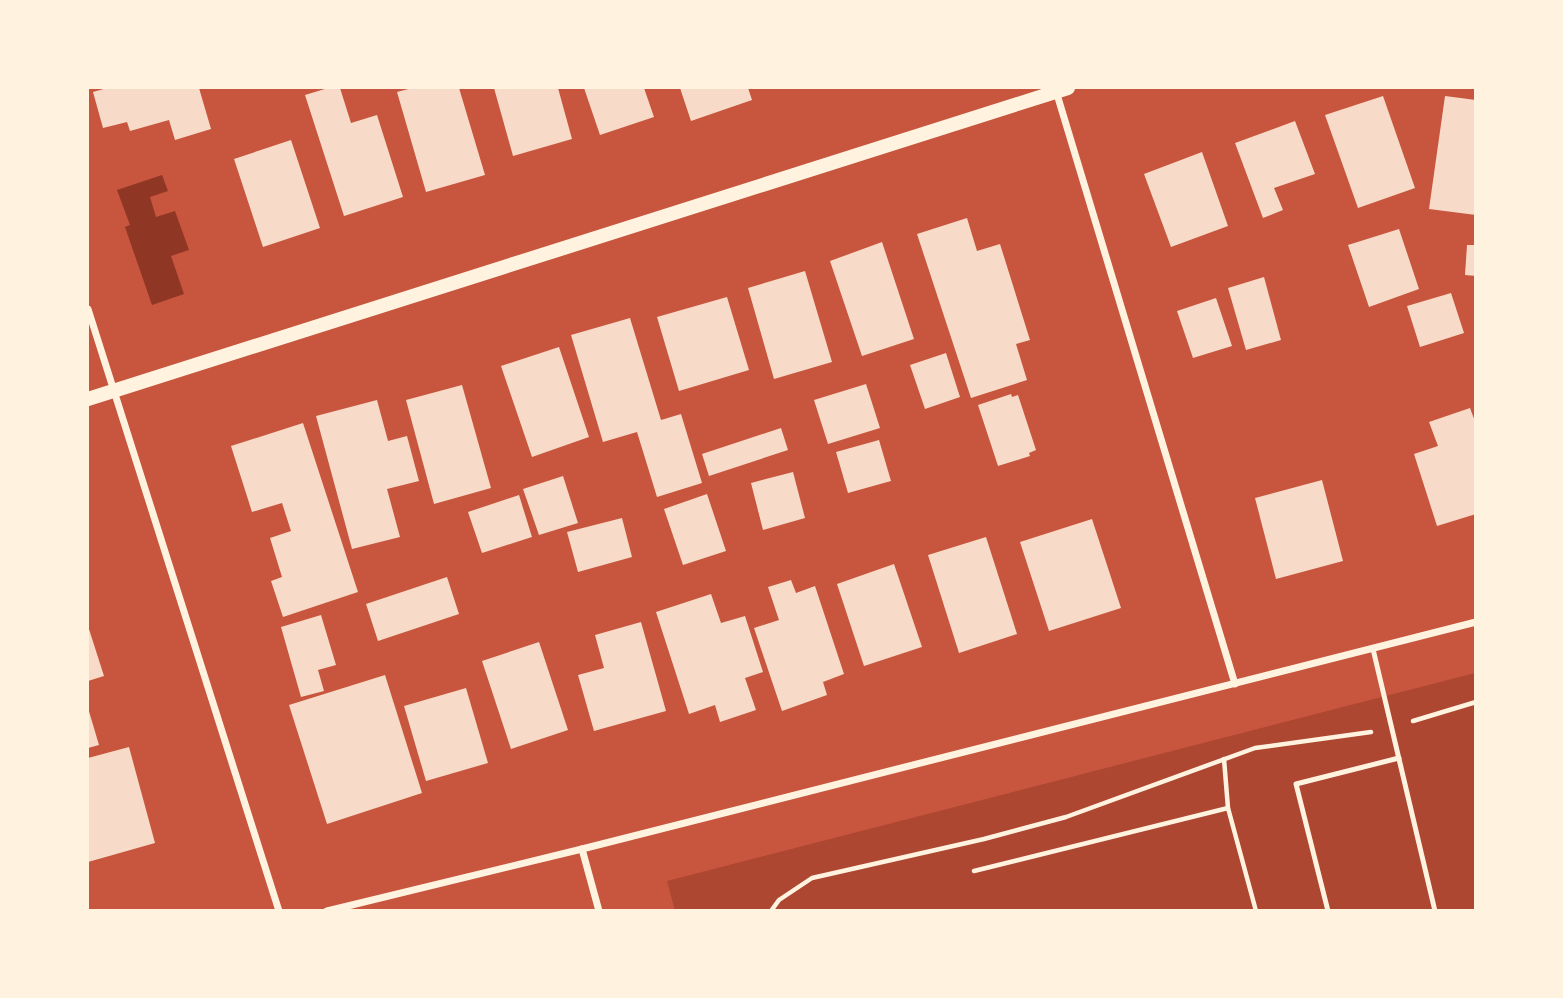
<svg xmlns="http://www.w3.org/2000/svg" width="1563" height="998" font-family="'IBM Plex Serif',serif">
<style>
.green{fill:#ae4732}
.water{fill:#8f3625}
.building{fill:#f7dbc8}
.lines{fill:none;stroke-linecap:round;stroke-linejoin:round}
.path{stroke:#fff3e0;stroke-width:4.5}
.service{stroke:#fff3e0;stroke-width:5}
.minor{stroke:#fff3e0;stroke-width:7}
.secondary{stroke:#fff3e0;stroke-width:14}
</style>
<rect width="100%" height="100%" fill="#c8553d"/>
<!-- green -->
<path class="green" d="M1475,673v237l-800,1 -8,-30z"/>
<!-- water -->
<path class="water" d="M162,175l6,16 -18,6 6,20 19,-6 14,39 -18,6 13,38 -32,11 -27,-78 5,-2 -13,-35z"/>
<!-- building -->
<g class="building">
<path d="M107,88h92l12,41 -36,11 -6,-20 -39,11 -3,-9 -24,6 -10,-36z"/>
<path d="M328,88h12l11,35 26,-8 26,82 -59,19 -39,-121z"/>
<path d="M412,88h47l26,87 -59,17 -29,-100z"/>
<path d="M494,88h64l14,51 -59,17z"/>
<path d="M584,88h60l10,29 -54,18z"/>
<path d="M680,88h68l4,12 -61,21z"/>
<path d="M1383,96l32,92 -57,20 -33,-93z"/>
<path d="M1445,96l31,4v115l-47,-6z"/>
<path d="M1295,121l20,53 -41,14 9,22 -20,8 -28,-75z"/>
<path d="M291,140l29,88 -57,19 -29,-88z"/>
<path d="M1202,152l26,74 -57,21 -27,-73z"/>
<path d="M967,218l10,33 23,-7 30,96 -14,4 11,36 -56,18 -54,-164z"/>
<path d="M1399,229l20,60 -50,18 -21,-62z"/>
<path d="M882,242l32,97 -52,17 -32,-95z"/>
<path d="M1467,245h9v31l-11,-1z"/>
<path d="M805,271l27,91 -58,17 -26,-91z"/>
<path d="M1264,277l17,63 -35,10 -18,-62z"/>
<path d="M1451,293l13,40 -44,14 -13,-41z"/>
<path d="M727,297l22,73 -70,21 -22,-74z"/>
<path d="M1216,298l16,48 -39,12 -16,-47z"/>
<path d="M630,318l31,102 20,-6 21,69 -45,14 -20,-65 -34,10 -32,-107z"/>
<path d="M559,347l30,90 -57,20 -31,-91z"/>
<path d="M946,353l14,44 -35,12 -15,-44z"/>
<path d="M866,384l14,44 -52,16 -14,-44z"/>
<path d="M462,385l29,103 -57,16 -28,-104z"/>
<path d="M1011,394l1,3 6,-2 18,55 -7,3 1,3 -32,10 -20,-61z"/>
<path d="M377,400l11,41 19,-5 12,45 -32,8 13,48 -48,12 -36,-133z"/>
<path d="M1470,408l6,16v90l-39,12 -23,-72 24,-8 -9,-24z"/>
<path d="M303,423l55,169 -75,25 -12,-36 11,-4 -12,-39 21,-7 -9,-28 -30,9 -21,-66z"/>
<path d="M781,428l7,22 -79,26 -7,-22z"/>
<path d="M879,440l12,41 -43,12 -12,-41z"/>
<path d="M793,472l12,46 -42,12 -12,-47z"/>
<path d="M563,476l15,47 -39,12 -16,-46z"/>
<path d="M1322,480l21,81 -67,18 -21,-81z"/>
<path d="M707,494l19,57 -43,14 -19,-56z"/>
<path d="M519,495l13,42 -50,16 -14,-41z"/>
<path d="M622,518l10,39 -54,15 -11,-40z"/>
<path d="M1092,519l29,89 -72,23 -29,-89z"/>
<path d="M986,537l31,97 -58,19 -31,-98z"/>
<path d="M894,564l28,83 -58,19 -27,-82z"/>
<path d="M447,577l12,37 -81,27 -12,-37z"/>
<path d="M791,580l5,13 19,-7 29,88 -21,8 4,13 -45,16 -28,-83 25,-8 -11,-33z"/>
<path d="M711,594l10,29 24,-7 18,56 -18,6 11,32 -36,12 -5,-17 -26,9 -33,-102z"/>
<path d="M321,615l15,50 -18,5 6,21 -23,6 -20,-70z"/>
<path d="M641,622l25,89 -72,20 -16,-56 26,-7 -9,-33z"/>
<path d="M88,626l16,50 -16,5z"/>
<path d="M539,642l29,88 -57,19 -29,-88z"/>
<path d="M385,675l37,118 -95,31 -38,-119z"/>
<path d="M466,688l22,75 -62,18 -22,-75z"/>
<path d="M88,708l11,37 -11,3z"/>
<path d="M129,747l26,96 -67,19v-104z"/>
</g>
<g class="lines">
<!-- path -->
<g class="path">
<path d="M1413,721l63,-19"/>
<path d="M1224,759l4,49 28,103"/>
<path d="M974,871l254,-63"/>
<path d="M771,911l8,-11 33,-22 172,-39 82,-22 189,-69 116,-16"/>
</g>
<!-- service -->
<g class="service">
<path d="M1373,649l62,262"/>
<path d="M1328,911l-32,-127 103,-26"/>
</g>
<!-- minor -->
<g class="minor">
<path d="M1056,91l179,593"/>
<path d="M88,309l191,602"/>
<path d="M582,849l17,62"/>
<path d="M327,911l255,-62 894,-227"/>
</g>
<!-- secondary -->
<path class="secondary" d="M88,399l980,-311"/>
</g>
<!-- border -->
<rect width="1563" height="998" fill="none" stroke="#fff3e0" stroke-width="178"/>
</svg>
